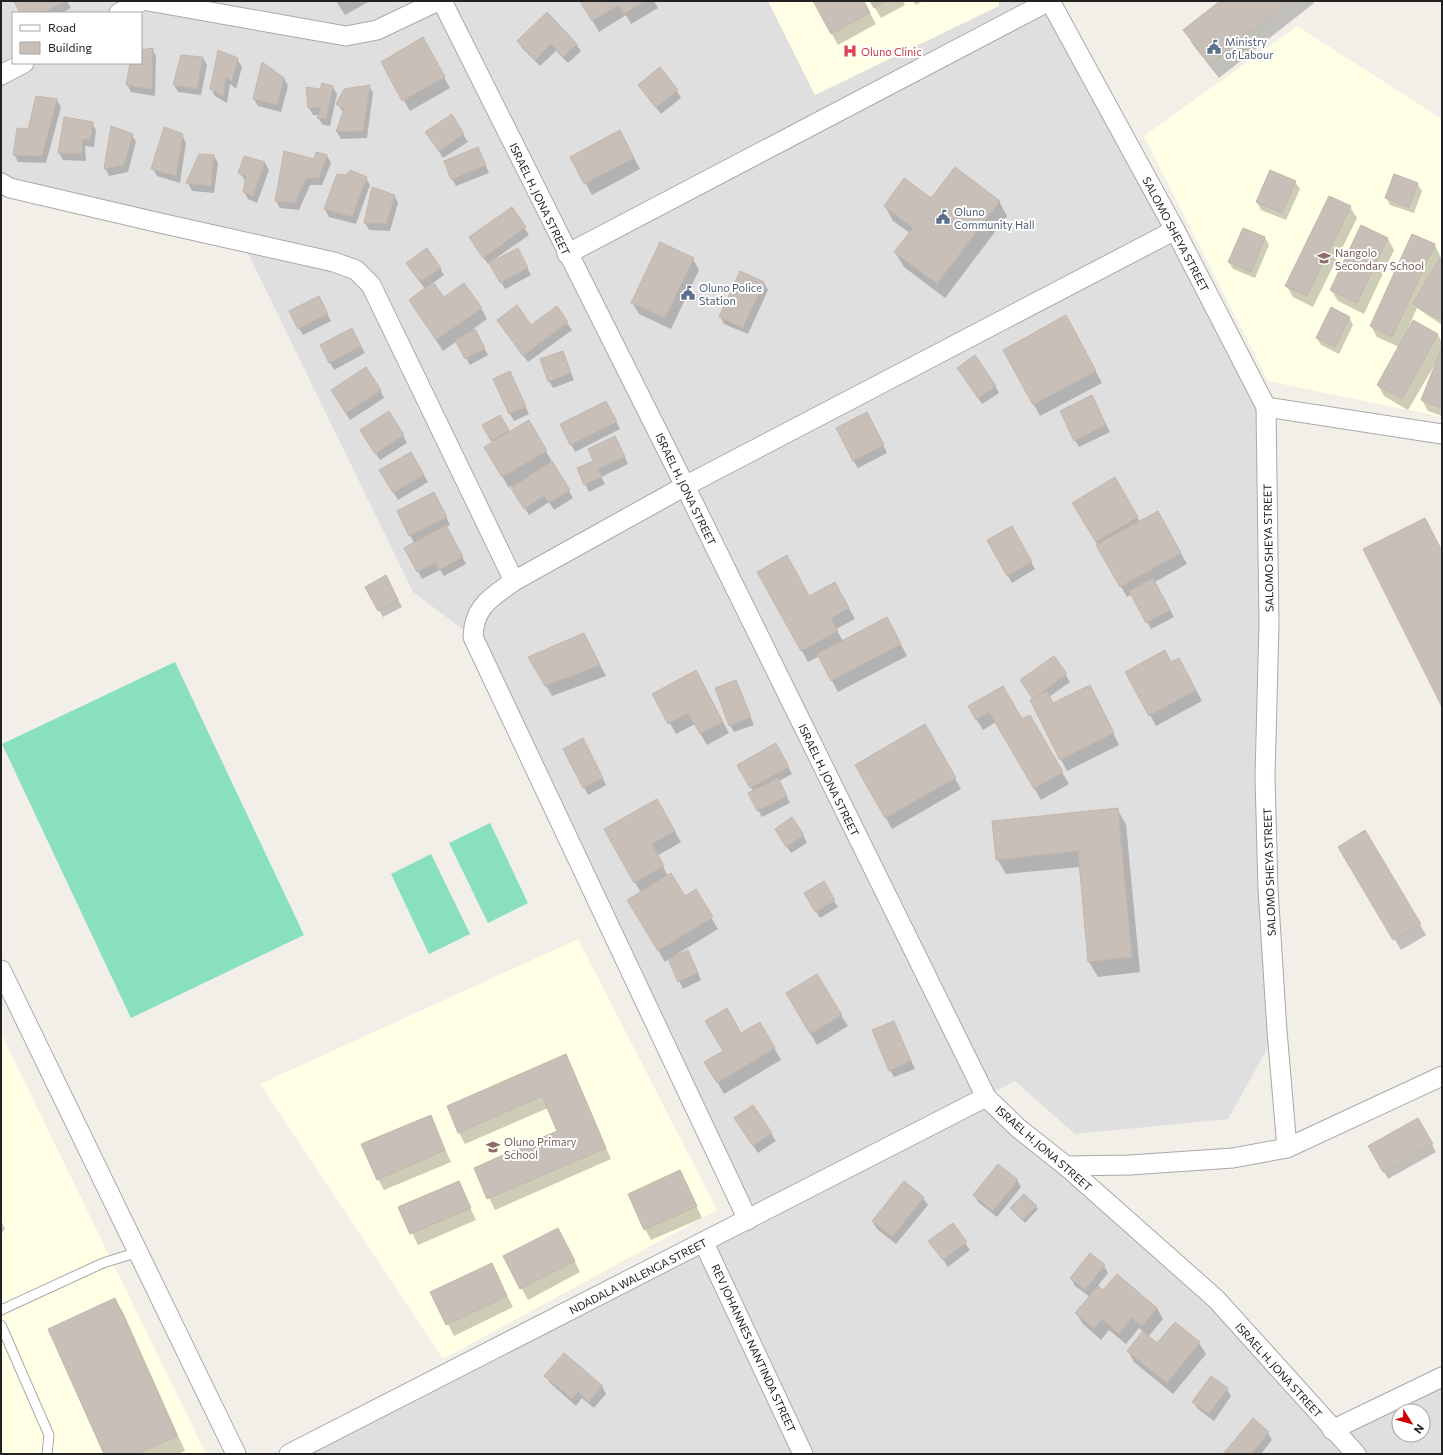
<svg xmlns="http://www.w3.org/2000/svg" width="1443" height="1455" font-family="Commissioner,sans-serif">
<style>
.residential{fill:#e0dfdf;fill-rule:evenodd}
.education{fill:#ffffe5}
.pitch{fill:#88e0be}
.shadow{fill:#0003}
.building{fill:#c7bfb8;stroke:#c4b6ab}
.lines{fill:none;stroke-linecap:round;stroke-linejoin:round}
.lane-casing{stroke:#a9a9a9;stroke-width:11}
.street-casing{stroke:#a9a9a9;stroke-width:21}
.lane{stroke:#fff;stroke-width:9}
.street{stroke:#fff;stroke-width:19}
.labels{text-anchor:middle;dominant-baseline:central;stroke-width:4;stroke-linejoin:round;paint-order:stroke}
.service-label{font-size:11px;fill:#4e5e75;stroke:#fff;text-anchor:start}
.health-label{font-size:11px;fill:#be3a42;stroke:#fff;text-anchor:start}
.street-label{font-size:11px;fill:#222;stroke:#fff}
.education-label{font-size:11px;fill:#785e54;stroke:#fff;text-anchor:start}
</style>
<rect width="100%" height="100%" fill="#f2efe9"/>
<!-- residential -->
<path class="residential" d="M1,1h1049l216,406 11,624 -49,88 -153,15 -60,-53 -29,16 230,202 116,131 110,-53v77h-1153l458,-234 -274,-583 -60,-45 -171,-351 -241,-58zM13,13h128v50h-128zM1399,1411h24v24h-24z"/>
<!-- education -->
<g class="education">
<path d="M768,1h231v5l-184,89z"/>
<path d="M1297,26l145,93v298l-174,-36 -124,-245z"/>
<path d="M578,939l139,271 -274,149 -183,-275z"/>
<path d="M1,1034l6,12 199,408h-205z"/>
</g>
<!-- pitch -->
<g class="pitch">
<path d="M175,662l129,273 -173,83 -129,-274z"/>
<path d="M490,823l38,80 -40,20 -39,-80z"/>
<path d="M431,854l39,80 -41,20 -38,-80z"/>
</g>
<!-- shadow -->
<g class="shadow">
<path d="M15,1h52l4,7 -10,5h-40z"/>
<path d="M336,1h34l-25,14z"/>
<path d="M581,1h73l4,7 -27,16 -5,-9 -27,17z"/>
<path d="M814,1h49l13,23 -38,21z"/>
<path d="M871,1h32l2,4 -24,13z"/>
<path d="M913,1h10l-7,4z"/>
<path d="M1221,1h92l1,2 -95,75 -26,-33 -8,-15z"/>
<path d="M422,38l28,50 -40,23 -28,-48z"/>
<path d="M518,41l58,3 5,7 -13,12 -12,-12 -16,15 -18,-18z"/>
<path d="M152,49l4,7 -1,40 -24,-4 -4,-8 4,-21h10v-12z"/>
<path d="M203,58l4,7 -6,30 -23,-3 -4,-7z"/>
<path d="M237,59l5,8 -6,22 -6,-5 -3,19 -12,-7 -4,-8z"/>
<path d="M284,78l4,8 -7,26 -23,-6 -4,-7z"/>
<path d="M639,85l38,6 4,7 -20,16z"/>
<path d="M369,86l4,7 -6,45 -26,1 -4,-7 7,-19 -7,-9z"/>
<path d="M333,87l4,7 -7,32 -7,-1 -5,-7 1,-3h-6l-4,-7 -1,-20 13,3z"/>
<path d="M56,99l5,8 -15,56 -28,-1 -4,-8 15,-24z"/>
<path d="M451,116l17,26 -25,16 -12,-19z"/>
<path d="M92,123l4,7 -2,17 -9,-1 1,15 -23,-1 -4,-7z"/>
<path d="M132,135l4,7 -8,30 -19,4 -4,-8z"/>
<path d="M182,135l4,8 -6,40 -23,-7 -4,-7z"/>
<path d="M626,143l14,26 -48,26 -21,-38z"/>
<path d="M478,148l11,25 -33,13 -4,-7z"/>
<path d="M200,155l14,1 4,7 -4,30 -22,-2 -4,-8z"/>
<path d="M327,156l4,7 -9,22h-12l-11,25 -19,-2 -4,-7 38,-40z"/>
<path d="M265,163l4,7 -12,33 -9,-4 -4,-8 2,-9 -6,-9z"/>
<path d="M338,175l28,3 4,7 -14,39 -27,-7 -4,-8z"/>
<path d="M1295,182l5,7 -14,31 -25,-10 -4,-8z"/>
<path d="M1417,184l5,7 -8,22 -24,-8 -4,-8z"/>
<path d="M394,195l4,8 -8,28 -21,-1 -4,-7z"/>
<path d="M931,200l68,1 8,15 -62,82 -41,-31 -9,-15 15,-19 -17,-12 -8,-15z"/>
<path d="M1350,207l7,11 -44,89 -20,-10 -7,-12z"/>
<path d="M512,209l17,26 -37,26 1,1 24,-13 14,26 -26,14 -15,-27 -2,2 -14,-19z"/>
<path d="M1244,229l21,9 4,7 -14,33 -22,-9 -4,-7z"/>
<path d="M1413,235l22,10 7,15v65l-25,-17 -9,20h1l5,-7 24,14 4,7v74l-14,-5 -6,-11 16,-41 -30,51 -24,-14 -6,-11 21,-38 -22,-10 -6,-11z"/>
<path d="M1388,239l6,11 -30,64 -26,-13 -7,-11z"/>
<path d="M693,259l6,11 -28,59 -32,-15 -7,-12z"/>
<path d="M440,268l4,7 -11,8 11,15 37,10 6,11 -14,10 15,26 -18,10 -13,-24 -14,10 -33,-51 15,-11 -14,-19z"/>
<path d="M764,283l4,7 -20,44 -24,-10 -4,-8z"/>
<path d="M322,304l9,17 -28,14 -4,-7z"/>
<path d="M556,308l16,22 -44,32 -26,-35 29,-1z"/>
<path d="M1349,317l4,8 -14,29 -18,-9 -4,-7z"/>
<path d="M1072,328l30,55 -62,33 -36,-66z"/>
<path d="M351,329l14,24 -31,17 -13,-24z"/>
<path d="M562,352l12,28 -21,8 -4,-7z"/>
<path d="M510,372l19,42 -15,7 -4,-7z"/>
<path d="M963,375l32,11 4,7 -17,11z"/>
<path d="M380,390l4,8 -34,22 -14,-22z"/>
<path d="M1092,396l18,36 -31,15 -4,-7z"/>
<path d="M610,409l10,20 -45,23 -14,-27z"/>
<path d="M500,416l10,17 19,-11 44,76 -19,12 -5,-8 -20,13 -18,-29 -2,2 -24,-41 8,-4 -10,-17z"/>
<path d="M871,420l16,33 -29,15 -5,-8z"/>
<path d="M403,435l4,8 -27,17 -15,-23z"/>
<path d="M615,437l13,27 -27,13 4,7 -16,8 -11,-23 16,-8z"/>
<path d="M411,453l17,29 -30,18 -17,-29z"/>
<path d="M1114,479l26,43 18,-10 29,52 -32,18 19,35 -23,12 -19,-35 -5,3 -53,-94z"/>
<path d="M438,500l12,25 -4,2 20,37 -22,12 -4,-6 -18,9 -16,-31 8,-5 -4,-8z"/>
<path d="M1011,527l24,42 -23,14 -24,-42z"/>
<path d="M759,572l50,25 32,-3 14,25 -19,10 7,12 50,-12 14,27 -69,36 -19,-36 -11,6z"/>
<path d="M390,584l12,23 -19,10 -4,-7z"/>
<path d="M590,646l16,30 -54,20 -22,-38z"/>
<path d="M1054,657l16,25 -21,15 4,7 43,-7 23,48 -52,26 -36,-71z"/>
<path d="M1171,663l14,7 17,31 -46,25 -6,-11z"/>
<path d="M736,681l18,44 -20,7 -4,-7z"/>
<path d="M702,683l27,50 -22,12 -12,-21 -19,10 -22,-39z"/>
<path d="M969,707l53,14 7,-5 40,68 -28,16 -45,-78 -13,8z"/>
<path d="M925,726l36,63 -69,40 -36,-64z"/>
<path d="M776,745l16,29 -13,7 11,22 -28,14 -4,-7 -5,-19 -14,-26z"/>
<path d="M587,747l19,38 -18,10 -24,-46z"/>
<path d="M657,800l24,42 -24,14 11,20 17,21 10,-6 23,38 -44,27 18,3 9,21 -18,9 -14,-30 -4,3 -30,-51 6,-18 -36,-63z"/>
<path d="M1117,809l9,15 14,148 -42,5 -9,-15 -9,-95 -74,7 -9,-15z"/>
<path d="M1365,832l61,103 -25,15 -61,-103z"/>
<path d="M803,835l4,8 -16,10 -11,-17z"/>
<path d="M834,901l4,6 -18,11 -4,-6z"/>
<path d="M787,994l54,21 7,11 -31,19z"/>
<path d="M894,1022l21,47 -21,8 -4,-7z"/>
<path d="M760,1023l21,37 -57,34 -18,-32 18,-11 17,-17z"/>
<path d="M565,1056l46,103 -116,51 -20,-42 83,-36 -10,-24 -83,36 -6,-11z"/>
<path d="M753,1106l23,35 -18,12 -23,-35z"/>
<path d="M430,1116l21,46 -67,28 -6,-11z"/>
<path d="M1418,1119l18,33 -48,27 -19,-33z"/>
<path d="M680,1172l22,46 -51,22 -6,-11z"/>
<path d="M1017,1180l4,7 -24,30 -19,-15 -4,-7z"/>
<path d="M458,1182l18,38 -58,25 -18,-38z"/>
<path d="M923,1198l5,7 -32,39 -19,-15 -4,-7z"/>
<path d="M1036,1206l2,3 -13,14 -14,-15z"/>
<path d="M1,1221l4,8 -4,5z"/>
<path d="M952,1224l18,26 -22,17 -18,-26z"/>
<path d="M564,1240l16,32 -52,28 -23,-43z"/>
<path d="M491,1264l22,43 -59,29 -22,-44z"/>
<path d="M1104,1266l4,7 -11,14 6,5 54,16 6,11 -15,18 9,8 18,-22 24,20 7,11 -33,40 -39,-32 -6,-11 15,-19 -4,-4 -13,16 -17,-14 -8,10 -18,-16 -7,-11 14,-16 -15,-11 -4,-8z"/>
<path d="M115,1299l9,15 61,137 -7,3h-73z"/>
<path d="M546,1376l56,10 4,8 -12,14 -12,-10 -6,8 -26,-23z"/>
<path d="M1227,1389l4,7 -17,25 -16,-12 -5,-7z"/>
<path d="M1268,1433l4,7 -11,14h-36z"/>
</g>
<!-- building -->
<g class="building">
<path d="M14,1h52l-23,12h-23z"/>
<path d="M580,1h65l-21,13 -5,-9 -27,16z"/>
<path d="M813,1h51l6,12 -39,21z"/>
<path d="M870,1h16l-12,7z"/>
<path d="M1220,1h70l-80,63 -27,-34z"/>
<path d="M547,12l30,32 -14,13 -12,-13 -16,16 -18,-19z"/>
<path d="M423,37l22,40 -43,24 -21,-39z"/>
<path d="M153,48l-1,41 -26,-4 4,-22h11v-13z"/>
<path d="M218,50l20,8 -6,24 -6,-5 -3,19 -13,-7z"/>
<path d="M181,55l22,2 -6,32 -24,-4z"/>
<path d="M262,62l22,16 -7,27 -24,-6z"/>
<path d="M660,67l18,23 -22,18 -18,-23z"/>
<path d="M322,83l11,3 -7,33 -9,-1 4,-11 -13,1 -2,-21 14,2z"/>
<path d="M370,85l-7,46 -27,1 8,-23 -8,-5 8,-15z"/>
<path d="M36,96l21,3 -15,57 -29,-1 4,-27 11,1z"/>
<path d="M452,114l12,20 -25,17 -14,-19z"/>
<path d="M64,117l29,5 -3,18 -8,-1v15l-24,-1z"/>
<path d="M111,126l22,8 -9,31 -20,4z"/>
<path d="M164,127l19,7 -7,42 -25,-7z"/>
<path d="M620,130l14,28 -50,26 -14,-27z"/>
<path d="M478,147l8,18 -35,15 -7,-19z"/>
<path d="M284,151l30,8 2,-7 11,3 -8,23h-13l-11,25 -20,-2z"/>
<path d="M199,154l15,1 -3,31 -25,-3z"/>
<path d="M244,156l21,6 -12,34 -10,-4 3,-15 -8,-4z"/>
<path d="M955,167l45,34 -63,83 -43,-32 19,-24 -29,-22 20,-28 27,20z"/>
<path d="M350,170l17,7 -15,40 -28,-8 13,-35 9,1z"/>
<path d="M1270,170l26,11 -14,32 -26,-11z"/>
<path d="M1394,174l24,9 -9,24 -24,-9z"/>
<path d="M372,187l23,8 -9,29 -22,-1z"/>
<path d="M1329,196l22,10 -44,90 -22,-10z"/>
<path d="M512,207l14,20 -43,31 -14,-21z"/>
<path d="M1361,225l27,13 -31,65 -27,-13z"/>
<path d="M1243,228l22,9 -14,35 -23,-10z"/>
<path d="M1412,234l23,10 -43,93 -22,-11z"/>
<path d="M660,242l34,16 -29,60 -34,-15z"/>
<path d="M427,248l14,20 -21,14 -14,-19z"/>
<path d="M518,248l10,20 -28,15 -11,-20z"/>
<path d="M1440,258l2,1v56l-3,4 -26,-15z"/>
<path d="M740,271l24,11 -21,46 -24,-11z"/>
<path d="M433,282l11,15 20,-14 18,25 -46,32 -27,-40z"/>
<path d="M319,296l9,18 -30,15 -9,-18z"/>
<path d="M517,305l14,20 26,-19 11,16 -45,34 -26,-36z"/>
<path d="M1331,307l19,10 -15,30 -19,-9z"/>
<path d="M1066,315l30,56 -63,34 -30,-55z"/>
<path d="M1413,320l25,14 -36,65 -25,-14z"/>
<path d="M352,328l9,18 -32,17 -9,-18z"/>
<path d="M475,329l10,19 -20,11 -10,-19z"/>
<path d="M1442,347v61l-21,-8z"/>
<path d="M563,351l8,22 -23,9 -8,-23z"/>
<path d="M975,355l21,31 -18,12 -21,-30z"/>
<path d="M366,367l15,23 -35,23 -15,-23z"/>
<path d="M510,371l16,36 -17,7 -16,-35z"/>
<path d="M1092,395l14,30 -32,16 -14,-30z"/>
<path d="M606,401l11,21 -47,23 -10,-21z"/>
<path d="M389,411l15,24 -29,19 -15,-24z"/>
<path d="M867,412l17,33 -31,16 -17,-33z"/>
<path d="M500,415l9,15 -18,11 -9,-16z"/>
<path d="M529,420l18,31 -45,26 -18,-30z"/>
<path d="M615,436l10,21 -27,12 4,8 -18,8 -7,-17 16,-7 -5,-12z"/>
<path d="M411,452l13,23 -31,18 -14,-23z"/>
<path d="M552,461l18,29 -21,13 -5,-7 -20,13 -13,-21z"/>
<path d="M1115,477l23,40 -42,25 -24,-39z"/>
<path d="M434,492l13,25 -38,19 -12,-25z"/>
<path d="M1158,511l23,42 -61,34 -24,-42z"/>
<path d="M1425,518l17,33v156l-79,-158z"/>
<path d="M446,525l17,32 -24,13 -4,-7 -18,9 -13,-24z"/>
<path d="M1012,526l20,36 -25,14 -20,-36z"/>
<path d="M787,555l22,41 26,-14 14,26 -18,10 7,13 -37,20 -44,-79z"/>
<path d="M386,575l12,25 -20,11 -13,-24z"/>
<path d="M1153,578l17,32 -24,13 -17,-32z"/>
<path d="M887,617l14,27 -70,37 -14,-27z"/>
<path d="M584,633l16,32 -55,21 -17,-29z"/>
<path d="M1165,650l6,12 8,-4 17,32 -47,26 -24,-44z"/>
<path d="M1054,656l13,18 -34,25 -13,-19z"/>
<path d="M696,670l27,52 -23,12 -12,-21 -20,11 -16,-30z"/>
<path d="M736,680l15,37 -22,9 -14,-38z"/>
<path d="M1090,685l24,48 -54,27 -30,-60 17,-9 6,12z"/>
<path d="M1003,686l19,33 8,-4 33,57 -29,17 -45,-77 -13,8 -8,-14z"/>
<path d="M925,724l31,54 -71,40 -30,-53z"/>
<path d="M583,738l20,40 -20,10 -20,-39z"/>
<path d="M776,743l13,24 -39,21 -13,-23z"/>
<path d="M778,778l9,18 -30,15 -9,-18z"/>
<path d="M657,799l18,32 -23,13 12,22 -30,17 -30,-54z"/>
<path d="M1118,808l14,149 -44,5 -10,-111 -82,9 -4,-39z"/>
<path d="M792,817l12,18 -18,12 -11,-18z"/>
<path d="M1365,830l56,94 -28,16 -55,-93z"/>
<path d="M671,873l14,23 11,-7 17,28 -55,34 -31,-51z"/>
<path d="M824,881l11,19 -20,12 -11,-19z"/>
<path d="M688,950l10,23 -20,9 -10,-23z"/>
<path d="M817,974l25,41 -32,19 -24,-41z"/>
<path d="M727,1008l14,25 19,-11 15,26 -58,35 -13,-21 19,-11 -18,-30z"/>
<path d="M894,1021l17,40 -22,10 -17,-41z"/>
<path d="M566,1054l40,94 -119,51 -13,-31 83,-37 -15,-35 -84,37 -11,-27z"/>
<path d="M753,1105l19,28 -19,13 -19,-28z"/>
<path d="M431,1115l14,35 -68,30 -16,-36z"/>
<path d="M1418,1118l15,26 -50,28 -15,-26z"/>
<path d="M998,1164l20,16 -25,31 -20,-16z"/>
<path d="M680,1170l17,36 -53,24 -16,-36z"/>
<path d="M459,1181l12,27 -61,26 -12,-27z"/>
<path d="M904,1181l20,16 -32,40 -20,-16z"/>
<path d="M1024,1194l13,12 -15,14 -12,-12z"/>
<path d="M953,1223l14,19 -24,18 -15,-19z"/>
<path d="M558,1228l17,33 -55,28 -17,-33z"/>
<path d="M1090,1253l15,12 -20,25 -15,-12z"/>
<path d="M492,1263l15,33 -61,29 -16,-33z"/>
<path d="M1117,1274l40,34 -15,18 -10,-8 -13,16 -17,-15 -8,10 -19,-16 23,-27 5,4z"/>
<path d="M115,1298l62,138 -40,18h-33l-56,-125z"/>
<path d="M1175,1322l25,20 -33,41 -40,-32 16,-20 14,12z"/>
<path d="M564,1353l39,33 -14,16 -11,-10 -6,7 -28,-23z"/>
<path d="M1211,1376l17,12 -19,26 -17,-12z"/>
<path d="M1253,1418l16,14 -18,22h-28z"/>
</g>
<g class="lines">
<defs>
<g id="lane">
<path d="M1,1310l102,-47 35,-11"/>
<path d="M1,1325l48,110 -2,19"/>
</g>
<g id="street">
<path d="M148,1l198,35 31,-6 61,-29"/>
<path d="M442,1l243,485 301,611 32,31 48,38 150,133 140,155"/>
<path d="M1050,1l125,229 91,177 3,217 -4,153 3,112 9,142 10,117"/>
<path d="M119,13l23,-12"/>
<path d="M1,75l23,-12"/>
<path d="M1,183l9,5 150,35 174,39 22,8 15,15 143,296 171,-95 490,-256"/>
<path d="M567,254l482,-253"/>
<path d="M1266,407l176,27"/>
<path d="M514,581c-23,17 -40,25 -41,56l275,583"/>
<path d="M1,970l235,484"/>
<path d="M1066,1166l64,-1 103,-7 54,-10 155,-72"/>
<path d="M704,1243l99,211"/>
<path d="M1332,1430l110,-53"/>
<path d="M289,1454l697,-357"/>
</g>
</defs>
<!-- lane casing -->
<use href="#lane" class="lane-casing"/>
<!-- street casing -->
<use href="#street" class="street-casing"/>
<!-- lane -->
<use href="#lane" class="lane"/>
<!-- street -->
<use href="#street" class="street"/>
</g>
<!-- icons -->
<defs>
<symbol id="civic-bare" viewBox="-9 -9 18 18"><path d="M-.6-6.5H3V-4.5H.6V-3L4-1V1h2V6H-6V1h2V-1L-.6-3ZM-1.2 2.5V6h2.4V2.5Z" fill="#5c6f8a" stroke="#fff" stroke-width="2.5" paint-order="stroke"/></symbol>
<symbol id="hospital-bare" viewBox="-9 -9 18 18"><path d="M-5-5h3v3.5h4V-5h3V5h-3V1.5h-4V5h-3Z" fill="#e0444e" stroke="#fff" stroke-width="2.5" paint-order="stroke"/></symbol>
<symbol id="school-bare" viewBox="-9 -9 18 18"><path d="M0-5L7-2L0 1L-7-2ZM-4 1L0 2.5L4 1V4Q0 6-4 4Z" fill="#8d6e63" stroke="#fff" stroke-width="2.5" paint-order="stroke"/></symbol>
</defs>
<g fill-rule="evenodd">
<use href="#civic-bare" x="1204" y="37" width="20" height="20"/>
<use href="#hospital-bare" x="840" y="41" width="20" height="20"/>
<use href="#civic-bare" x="933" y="207" width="20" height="20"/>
<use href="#school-bare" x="1314" y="248" width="20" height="20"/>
<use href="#civic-bare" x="678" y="283" width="20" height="20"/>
<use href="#school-bare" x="483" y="1137" width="20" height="20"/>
</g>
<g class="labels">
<!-- service labels -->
<g class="service-label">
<text x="1225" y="41">Ministry<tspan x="1225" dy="13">of Labour</tspan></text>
<text x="954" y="211">Oluno<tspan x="954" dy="13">Community Hall</tspan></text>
<text x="699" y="287">Oluno Police<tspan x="699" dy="13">Station</tspan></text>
</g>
<!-- health labels -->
<g class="health-label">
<text x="861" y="51">Oluno Clinic</text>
</g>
<!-- street labels -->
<g class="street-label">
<text transform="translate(540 199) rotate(64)">ISRAEL H. JONA STREET</text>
<text transform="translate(1176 234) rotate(62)">SALOMO SHEYA STREET</text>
<text transform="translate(686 489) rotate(64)">ISRAEL H. JONA STREET</text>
<text transform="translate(1268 548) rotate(-91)">SALOMO SHEYA STREET</text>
<text transform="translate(829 780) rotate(64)">ISRAEL H. JONA STREET</text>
<text transform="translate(1269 872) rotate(-92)">SALOMO SHEYA STREET</text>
<text transform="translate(1044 1148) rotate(41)">ISRAEL H. JONA STREET</text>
<text transform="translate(638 1276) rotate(-27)">NDADALA WALENGA STREET</text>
<text transform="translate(754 1348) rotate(65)">REV JOHANNES NANTINDA STREET</text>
<text transform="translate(1279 1370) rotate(48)">ISRAEL H. JONA STREET</text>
</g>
<!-- education labels -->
<g class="education-label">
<text x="1335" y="252">Nangolo<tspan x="1335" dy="13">Secondary School</tspan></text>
<text x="504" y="1141">Oluno Primary<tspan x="504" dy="13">School</tspan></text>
</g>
</g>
<!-- border -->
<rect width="1443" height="1455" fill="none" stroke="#222222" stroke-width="4"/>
<!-- legend -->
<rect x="12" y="12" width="130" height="52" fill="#ffffff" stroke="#a7a7a7"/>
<rect x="20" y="25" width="20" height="6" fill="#ffffff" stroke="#a7a7a7"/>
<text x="48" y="32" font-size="12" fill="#222222">Road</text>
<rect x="20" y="42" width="20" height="12" fill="#c7bfb8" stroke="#a7a7a7"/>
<text x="48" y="52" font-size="12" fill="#222222">Building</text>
<!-- north arrow -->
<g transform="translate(1411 1423) rotate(127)"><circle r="19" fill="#ffffff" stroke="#a7a7a7"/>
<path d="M0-3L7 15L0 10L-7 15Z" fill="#d40000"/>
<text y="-6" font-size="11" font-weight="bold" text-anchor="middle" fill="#222222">N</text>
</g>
</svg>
